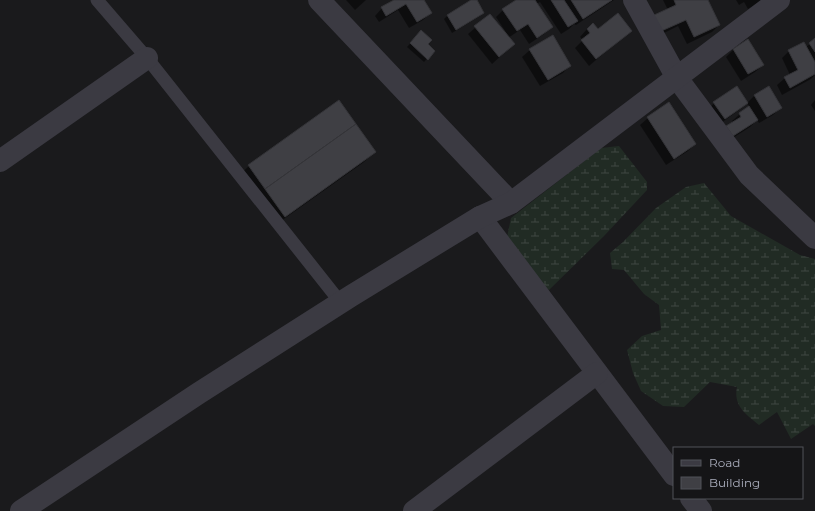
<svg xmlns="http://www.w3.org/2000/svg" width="815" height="511" font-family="Montserrat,sans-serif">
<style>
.wetland{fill:url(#wetland-marsh)}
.shadow{fill:#0007}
.building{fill:#3f3f44;stroke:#343438}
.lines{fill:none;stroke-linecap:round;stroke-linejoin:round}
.service{stroke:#3b3a42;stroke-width:13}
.minor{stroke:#3b3a42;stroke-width:22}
</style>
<defs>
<pattern id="wetland-marsh" width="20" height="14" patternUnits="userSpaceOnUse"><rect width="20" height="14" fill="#212b24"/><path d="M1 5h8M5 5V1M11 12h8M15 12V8" fill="none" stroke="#3f4742"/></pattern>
</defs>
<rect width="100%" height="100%" fill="#1a1a1c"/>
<!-- wetland -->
<g class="wetland">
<path d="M619,146l28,36v8l-43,46 -55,54 -13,-7 -30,-41 5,-24 90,-70z"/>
<path d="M704,183l27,33 69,39 15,4v167l-2,-2 -22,15 -14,-27 -18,13c-13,-11 -26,-19 -22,-38l-27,-5 -26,25 -21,-1 -22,-15 -8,-18 -6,-23 15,-14 19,-6 -2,-25 -15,-11 -20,-24 -12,-1 -2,-16 13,-11 33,-34 30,-21z"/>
</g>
<!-- shadow -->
<g class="shadow">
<path d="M346,0h20l-11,10z"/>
<path d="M396,0h27l7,13 -7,7 -14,8 -11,-18 -19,12 -4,-6 7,-8z"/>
<path d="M473,0h3l7,13 -3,3 -28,17 -8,-14 3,-3z"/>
<path d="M517,0h97l-38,25 -2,-1 -5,5 -8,5 -21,-32 -4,2 15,22 -7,8 -15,10 -9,-14 -12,8 6,6 -22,20 -24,-30 22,-19 16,20 1,-1 -11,-17 7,-7z"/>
<path d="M663,0h44l12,25 -7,7 -25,12 -9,-18 -26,13 16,-29z"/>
<path d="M736,0h26l-14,9 -4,-7 -5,3z"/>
<path d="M587,29l11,1 32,1 -41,35 -14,-18 8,-8 -3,-3z"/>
<path d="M418,35l16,16 -10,11 -17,-15z"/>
<path d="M553,36l17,29 -7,8 -23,13 -18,-29 8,-7z"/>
<path d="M815,40v35l-4,4 -29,16 -5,-10 8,-7 5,-3 -8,-17 7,-7 17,-4z"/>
<path d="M748,41l15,24 -8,7 -14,9 -15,-24 7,-7z"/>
<path d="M768,88l12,20 -7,7 -14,8 -2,-3 -7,7 -25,16 8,-20 -1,-2 17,-15 -2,-3 7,-7z"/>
<path d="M815,100v11l-4,-6z"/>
<path d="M339,101l36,50 -11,11 -90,64 -36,-50 11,-10z"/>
<path d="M714,103h33l-8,7 -22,16 -10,-15z"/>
<path d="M648,118l47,26 -7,7 -22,14 -26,-40z"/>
</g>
<!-- building -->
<g class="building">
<path d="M394,0h30l8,13 -15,9 -11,-18 -20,12 -5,-9z"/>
<path d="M471,0h6l7,13 -28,17 -9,-15z"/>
<path d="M516,0h19l18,27 -16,11 -9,-14 -11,7 -15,-22z"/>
<path d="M551,0h13l14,21 -10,6z"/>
<path d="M571,0h41l-29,19z"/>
<path d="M674,0h34l12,25 -26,12 -8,-17 -27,12 -7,-16 24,-11z"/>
<path d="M618,13l14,18 -36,28 -15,-19 9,-7 -3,-4 6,-6 5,6z"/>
<path d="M490,14l25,30 -16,13 -25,-31z"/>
<path d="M421,30l11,10 -4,4 7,7 -7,9 -18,-17z"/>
<path d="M553,35l18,31 -23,14 -19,-31z"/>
<path d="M815,38v14l-6,-9z"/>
<path d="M748,39l16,26 -16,9 -15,-25z"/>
<path d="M804,42l11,20v12l-25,14 -6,-11 14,-7 -10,-20z"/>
<path d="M737,86l11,17 -23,16 -12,-17z"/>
<path d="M769,86l13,22 -15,9 -13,-22z"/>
<path d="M339,100l17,24 -91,65 -17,-24z"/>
<path d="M669,102l27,42 -22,15 -27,-42z"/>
<path d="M749,106l9,14 -25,16 -7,-10 15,-9 -2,-4z"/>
<path d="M356,124l20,28 -91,65 -20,-28z"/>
</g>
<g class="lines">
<!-- service -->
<path class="service" d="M97,0l50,58 194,245"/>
<!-- minor -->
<g class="minor">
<path d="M319,0l192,203"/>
<path d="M634,0l43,78 72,97 66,63"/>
<path d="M0,161l147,-103"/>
<path d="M480,217l194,258"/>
<path d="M691,498l10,13"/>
<path d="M21,511l178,-118 152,-97 129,-79 31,-14 268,-203"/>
<path d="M414,511l183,-138"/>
</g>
</g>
<!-- legend -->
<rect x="673" y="447" width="130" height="52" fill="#151517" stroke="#515259"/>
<rect x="681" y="460" width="20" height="6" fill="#3b3a42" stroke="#515259"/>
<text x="709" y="467" font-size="12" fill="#abaebd">Road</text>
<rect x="681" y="477" width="20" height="12" fill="#3f3f44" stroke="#515259"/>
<text x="709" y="487" font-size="12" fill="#abaebd">Building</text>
</svg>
